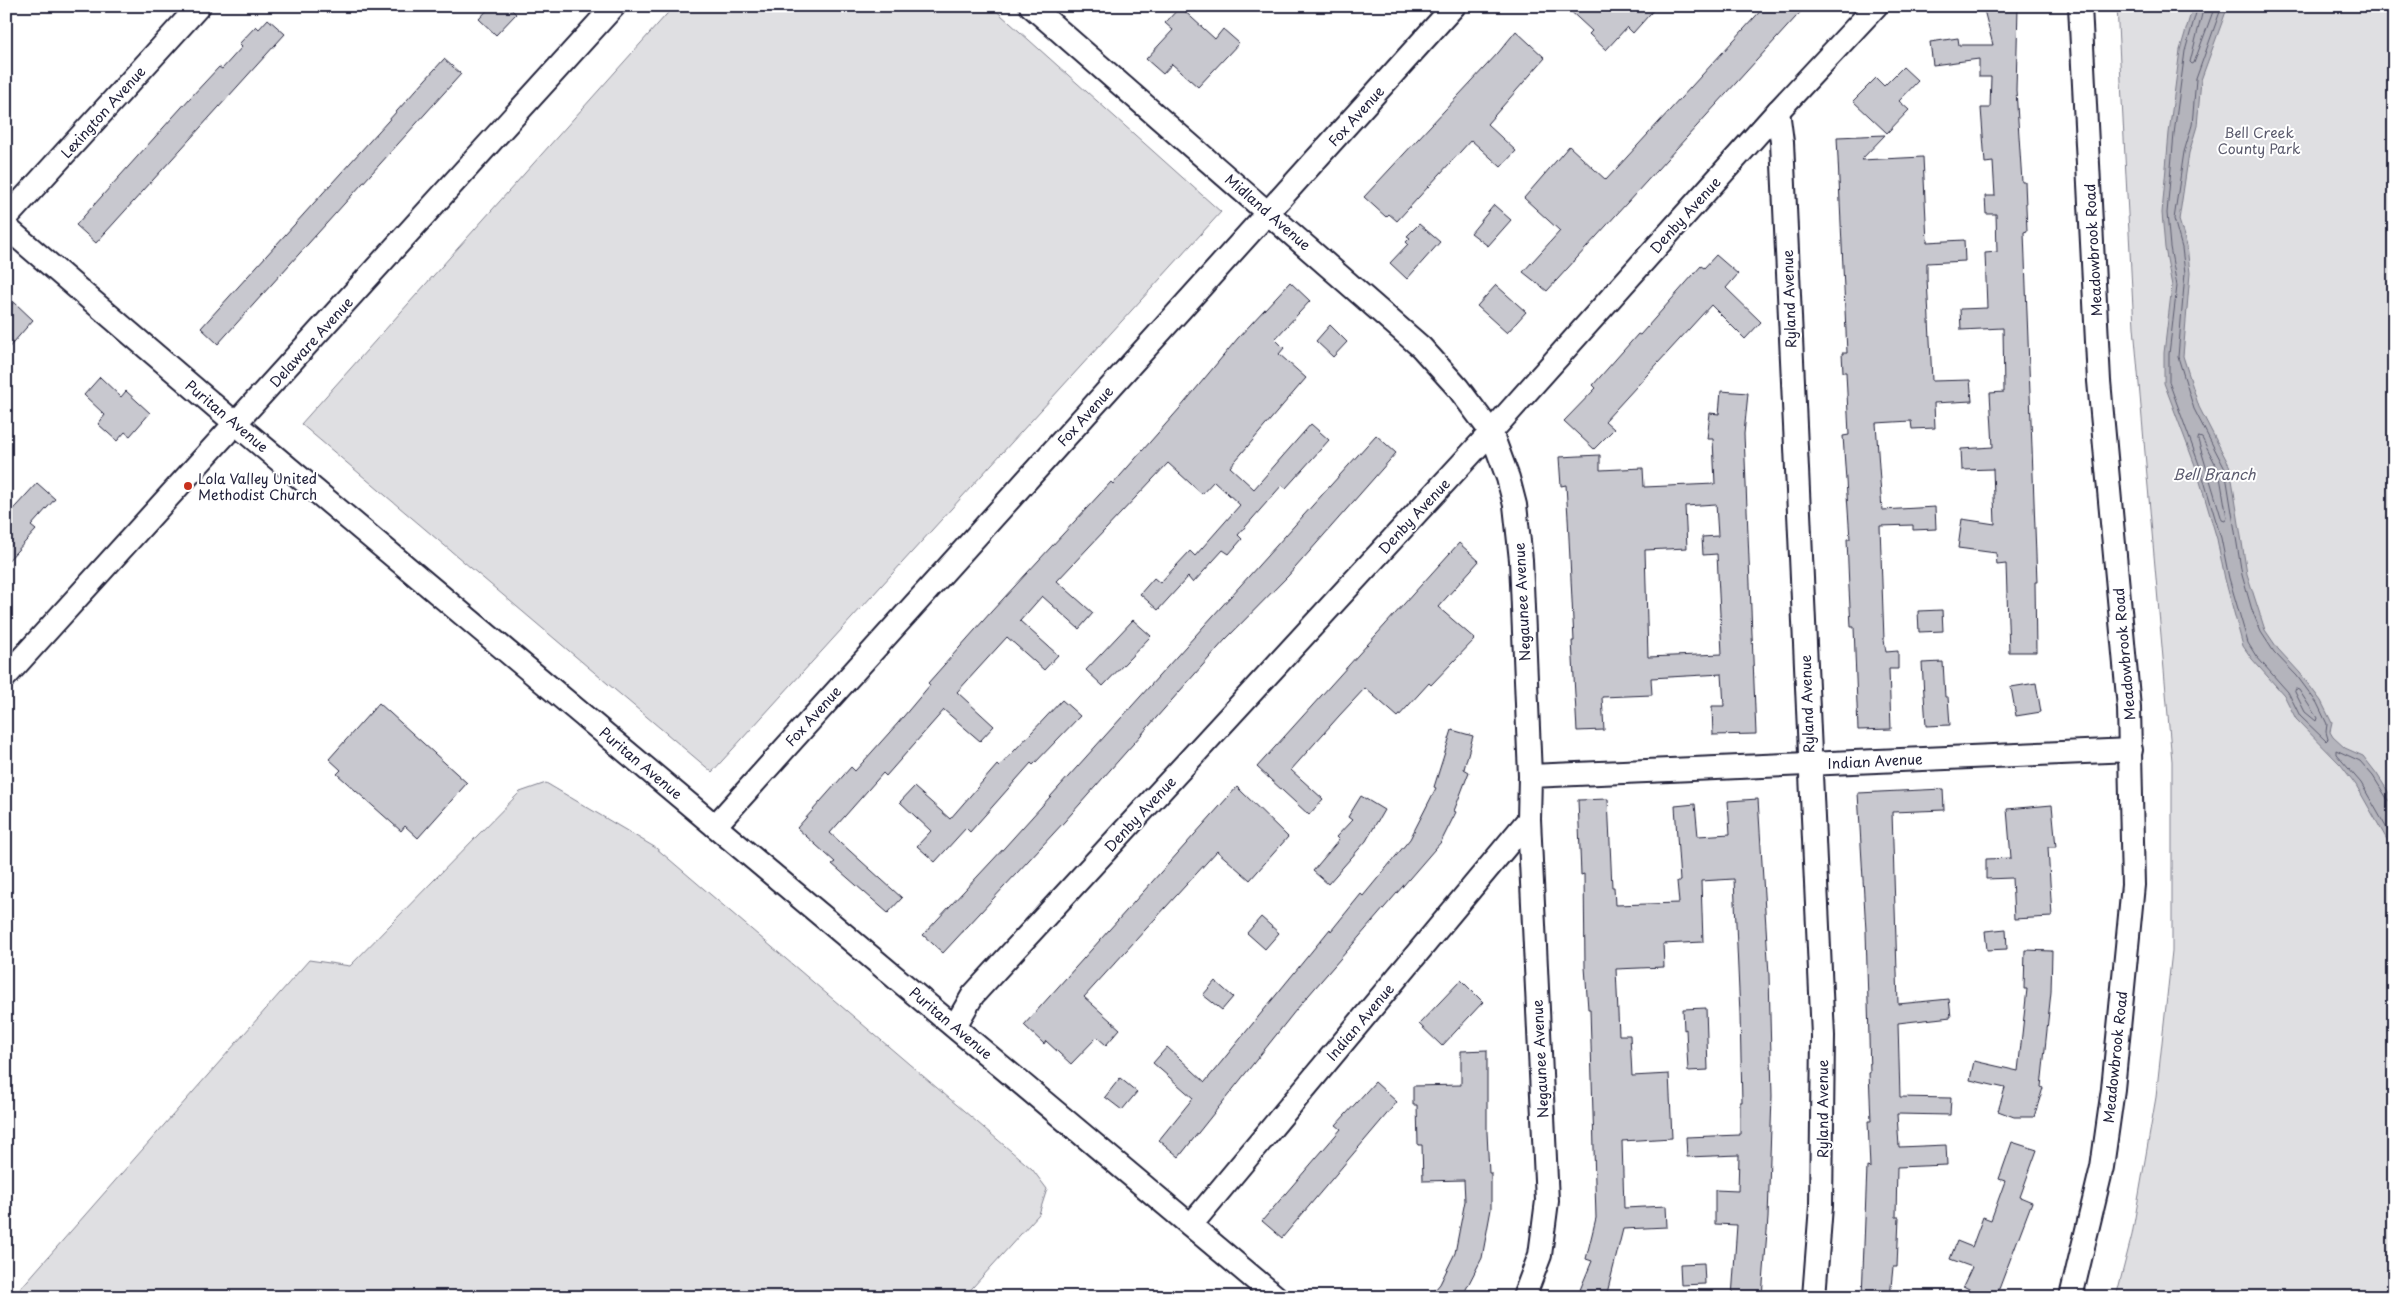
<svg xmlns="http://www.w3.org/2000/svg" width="2400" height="1303" font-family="'Playpen Sans',sans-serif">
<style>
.green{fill:#dfdfe2;stroke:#80808e}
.water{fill:#b4b4bc;stroke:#7a7a88}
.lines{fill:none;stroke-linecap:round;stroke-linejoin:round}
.shore{stroke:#5c5c6f;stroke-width:1}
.building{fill:#c8c8cf;stroke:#22223b;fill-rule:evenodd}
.street-casing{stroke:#22223b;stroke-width:26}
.street{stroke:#fff;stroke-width:22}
.poi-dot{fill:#c8321e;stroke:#fff;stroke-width:2}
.labels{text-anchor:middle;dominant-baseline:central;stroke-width:4;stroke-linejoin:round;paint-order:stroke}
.street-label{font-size:14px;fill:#22223b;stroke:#fff}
.park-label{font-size:14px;fill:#5b5b6d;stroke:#fff}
.poi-label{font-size:14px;fill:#22223b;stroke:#fff;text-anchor:start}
.water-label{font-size:15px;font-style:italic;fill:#5c5c6f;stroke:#fff}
</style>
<rect width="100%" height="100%" fill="#fff"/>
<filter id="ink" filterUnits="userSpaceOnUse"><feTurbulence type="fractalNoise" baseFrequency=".02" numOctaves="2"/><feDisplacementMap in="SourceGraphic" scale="10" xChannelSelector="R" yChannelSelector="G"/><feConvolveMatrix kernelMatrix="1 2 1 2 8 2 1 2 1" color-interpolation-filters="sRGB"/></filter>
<g filter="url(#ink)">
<!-- green -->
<g class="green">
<path d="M674,6h317l230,206 -509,560 -411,-348z"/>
<path d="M2117,6h277v1291h-278l16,-62 24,-138 16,-146v-190l-38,-434z"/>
<path d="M546,783l110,65 376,321 15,20 -8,25 -75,83h-951l296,-337 41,6 170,-174z"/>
</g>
<!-- water -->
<path class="water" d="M2193,6h35l-27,74 -4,46 -8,27 -10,67 8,26 3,27 -7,83 16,51 31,60 17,107 18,56 13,19 22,24 21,28 11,22 -2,9 3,5 12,11 18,8 14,18 17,27v51l-38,-67 -15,-20 -45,-46 -12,-24 -32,-36 -9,-13 -18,-67 -8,-40 -21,-71 -32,-85v-30l8,-67 -7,-38 -3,-35 7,-80 11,-83z"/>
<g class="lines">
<!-- shore -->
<g class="shore">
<path d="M2198,6l-13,45 -11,83 -7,79 3,34 7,39 -8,68v28l31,85 21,71 8,40 19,65 8,13 32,36 12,24 26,25 2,-2 -2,-7 1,-8 -10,-21 -20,-27 -23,-24 -13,-20 -9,-22 -10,-35 -17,-106 -31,-60 -16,-52 7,-84 -3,-25 -8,-29 10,-67 8,-27 4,-46 26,-73"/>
<path d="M2204,6l-14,56 2,2 2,-1 21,-57"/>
<path d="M2199,437l3,1 17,33 8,47 -2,3 -3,-1 -24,-80z"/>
<path d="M2296,689l3,1 18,28 -1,3 -11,-9 -10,-20z"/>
<path d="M2394,803l-6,-3 -15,-24 -13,-15 -24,-11v4l25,29 33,58"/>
</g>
</g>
<!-- building -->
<g class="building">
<path d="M491,6h17l8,8 -20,21 -17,-16z"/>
<path d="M1565,6h92l-24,27 -6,-6 -21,23 -17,-16 3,-3z"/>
<path d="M1765,6h41l-259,285 -24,-19 37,-41 -36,-33 45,-52 37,34z"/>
<path d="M1983,6h35l-2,84 6,92h3l2,49 -3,1 13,350h-2l1,70h-27l-3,-88 -9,1 -1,-12 -38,-5 4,-29 33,5 -2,-55 -31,1 -1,-21 32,-2 -3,-54 14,-1 -1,-64 -42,2 -1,-21 27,-1 -2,-55 12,-1 -1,-38h-10l-1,-18h10l-2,-34 -8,1 -4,-55h9l1,-31h-12v-18l-46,6 -3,-23 28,-4 1,7h34z"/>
<path d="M1180,7l35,32 8,-10 16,14 -41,44 -26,-23 -9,10 -17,-15 27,-29 -8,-7z"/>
<path d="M268,19l17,15 -189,209 -20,-18 114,-127 29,-31 3,2 20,-22 -3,-3 17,-18 3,3z"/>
<path d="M1516,31l29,27 -58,66 29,27 -15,16 -30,-27 -74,81 -8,-7 -3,3 -22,-20 134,-144z"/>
<path d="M444,59l17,15 -243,270 -17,-16z"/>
<path d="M1903,67l15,14 -19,20 10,9 -22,23 -34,-32 23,-23 8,8z"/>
<path d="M1885,135l-24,25 62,-3 4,85 37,-2 1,21 -38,2v15l5,103 38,-1 2,21 -38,2 1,25 -23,1 -1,-8 -35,2 6,87 53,-3 1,22 -23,1v-5l-33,1 4,114 2,12 12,-1v18h-9l2,60 -33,1 -4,-103h-3l-2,-39 -2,-49h3l-7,-103 6,-1 -3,-63h-3l-1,-19h5l-10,-216z"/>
<path d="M1494,205l17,15 -23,26 -17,-13z"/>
<path d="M1419,224l21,18 -33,37 -17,-16 18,-19 -2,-2 4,-4 -3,-2z"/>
<path d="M1716,255l22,19 -12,14 35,34 -16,17 -34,-34 -106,116 9,8 -20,20 -30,-28 32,-33 -3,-3 45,-51 2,1 61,-69 3,2z"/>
<path d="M1290,282l20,19 -35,38 9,9 -5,6 27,24 -76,89 24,22 57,-65 18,16 -43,48 -4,-3 -44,50 4,4 -13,15 -6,-4 -30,33 -5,-6 -30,33 -18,-16 14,-16 6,5 30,-32 5,5 45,-51 -26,-24 -12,13 -34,-31 -111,118 36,32 -14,16 -37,-33 -22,25 38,34 -14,15 -37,-33 -50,55 37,34 -14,15 -36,-31 -58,66 -3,-3 -53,60 72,65 -14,15 -56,-49 3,-2 -38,-34 54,-61 4,4 43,-48 32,-38 -2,-2 63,-71 120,-130 2,2 67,-76 58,-70z"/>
<path d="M1496,285l30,27 -19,21 -30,-27z"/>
<path d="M14,302l19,18 -27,31v-40z"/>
<path d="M1330,325l17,17 -14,15 -17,-16z"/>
<path d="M100,377l21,20 5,-6 24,22 -20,23 -5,-4 -8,9 -19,-17 7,-9 -21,-20z"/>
<path d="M1721,391l27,2 -4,41 12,300 -43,1 -1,-29h12l-2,-32 -71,4 1,17 -50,2 2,33 -27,1 -5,-90h2l-6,-123 -2,-33 -5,1 -2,-29 41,-2v15l43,-2 1,19 71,-3 -2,-45h-6l3,-26 9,1zM1716,504l2,32 -16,1 1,18 14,-1 5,100 -74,3 -3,-107 42,-2 -2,-42z"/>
<path d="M1376,435l20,18 -108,123 -63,64 -160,181 -122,132 -20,-18 82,-88z"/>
<path d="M37,483l18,16 -24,27 5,4 -30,33v-46z"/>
<path d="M1459,543l20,18 -41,46 37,32 -44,46 -2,-2 -31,34 -33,-29 -26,28 -48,54 32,29 -14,16 -52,-48z"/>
<path d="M1942,610l1,21 -24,1 -1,-21z"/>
<path d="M1133,620l18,16 -48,50 -17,-16z"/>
<path d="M1943,662l2,35h3l2,28 -24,1 -4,-63z"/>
<path d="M2036,683l5,29 -25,4 -5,-29z"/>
<path d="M1062,700l18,16 -47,49 -2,-2 -61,69 -4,-4 -31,34 -18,-16 14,-15 -31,-29 14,-15 36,32 47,-54 2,2z"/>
<path d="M379,703l88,80 -49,55 -13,-12 -4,5 -64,-57 4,-4 -12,-11z"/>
<path d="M1452,730l21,6 -9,33 5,3 -15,39 2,1 -15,30 -145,168 -117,147 -20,-17 34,-42 -40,-35 14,-16 38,35 125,-153 1,2 30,-37 2,2 47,-57 26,-51 -2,-1z"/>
<path d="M1237,787l51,50 -38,43 -33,-29 -133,146 36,32 -14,16 -9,-8 -26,27 -25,-23 -2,3 -20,-19z"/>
<path d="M1943,789l1,21 -52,2 6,192 51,-5 2,18 -53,6 2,74 51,1 -1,17 -53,-1 2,33 47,-2 1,20 -50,2 -1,50h3l-2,50h-4l-3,30h-28l5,-130 3,1 -2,-47h3l-2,-48h1l-4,-142 -8,-138z"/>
<path d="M1361,796l23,14 -18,31 -38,43 -15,-13 26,-31 -3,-3 16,-17 -4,-3z"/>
<path d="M1608,799l4,88h2l1,18 64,-2 -2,-22h3l-5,-75 20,-2 3,32 32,-2 -2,-33 30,-2 11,176 3,121 -4,122 -6,79h-30l5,-72 -22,-1v-34l23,1 1,-36 -52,2 -1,-20 54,-2v-33h2l-2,-88 -6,-135 -33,2 2,61 -40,2 1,23 -48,2 3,66h11l2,41 37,-2 3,64 -50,3 2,67 42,-2 1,21 -44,2 -17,68h-29l15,-36 -6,-2 10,-41 -6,-209h-2l-3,-42 -1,-93 -3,1 -3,-75z"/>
<path d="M2052,805l4,42h-8l4,70 -38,2 -2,-41 -26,1v-20l25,-1 -4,-49z"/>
<path d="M1261,917l18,16 -14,16 -18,-16z"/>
<path d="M2006,929l1,20 -20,1 -2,-19z"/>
<path d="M2025,950l27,1 -1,41 -10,95 2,1 -9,29h-20l-16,-6 7,-23 -35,-8 4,-19 44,10 9,-82h-3z"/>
<path d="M1461,980l22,22 -41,44 -23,-22z"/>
<path d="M1215,981l18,16 -11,13 -19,-15z"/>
<path d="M1706,1008l2,62 -20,1 -2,-42 -2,1 -1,-21z"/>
<path d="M1487,1050v82l2,41h2v36l-9,49 -20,39h-33l11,-13 15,-31 10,-52 -1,-21 -41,1 -1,-36h-4l-1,-40h-4v-19l48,-1v-34z"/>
<path d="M1120,1078l17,14 -15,18 -17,-13z"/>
<path d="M1375,1082l22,20 -115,136 -20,-17 79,-92 -5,-4z"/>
<path d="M2012,1142l25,8 -17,47 12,5 -36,95h-28l3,-7 -8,-4 9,-19 -22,-8 7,-18 15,6 11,-30 8,3 14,-39 -6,-2z"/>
<path d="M1704,1263l1,21 -24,1 -1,-21z"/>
</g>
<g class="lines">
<defs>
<g id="street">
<path d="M1031,6l390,341 37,41 33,44 17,46 7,27 6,55 9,216 -1,43 18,382 -7,54 -16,42"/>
<path d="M1778,111l4,31 41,894 -2,170 -7,91"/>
<path d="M6,218l193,-212"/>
<path d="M6,227l230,197 1040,873"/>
<path d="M6,676l608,-670"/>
<path d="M1530,776l601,-26"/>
<path d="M715,826l739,-820"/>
<path d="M955,1026l18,-31 518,-563 287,-321 98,-105"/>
<path d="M1191,1225l338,-406"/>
<path d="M2071,1297l31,-130 11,-78 20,-204 -4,-177 -30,-327 -19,-375"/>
</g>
</defs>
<!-- street casing -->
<use href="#street" class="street-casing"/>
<!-- street -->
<use href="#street" class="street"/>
</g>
</g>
<!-- markers -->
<circle class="poi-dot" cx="188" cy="486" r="5"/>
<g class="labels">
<!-- street labels -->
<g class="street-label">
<text transform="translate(103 112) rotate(-48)">Lexington Avenue</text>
<text transform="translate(1356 116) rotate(-48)">Fox Avenue</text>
<text transform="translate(1268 212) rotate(41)">Midland Avenue</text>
<text transform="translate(1685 215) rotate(-48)">Denby Avenue</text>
<text transform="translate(2093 250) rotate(-93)">Meadowbrook Road</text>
<text transform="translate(1789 299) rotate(-92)">Ryland Avenue</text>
<text transform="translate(311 342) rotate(-48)">Delaware Avenue</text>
<text transform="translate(227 416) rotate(40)">Puritan Avenue</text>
<text transform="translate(1085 416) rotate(-48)">Fox Avenue</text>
<text transform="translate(1414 516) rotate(-47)">Denby Avenue</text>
<text transform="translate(1522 602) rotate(-93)">Negaunee Avenue</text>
<text transform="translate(2124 654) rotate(-95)">Meadowbrook Road</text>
<text transform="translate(1807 704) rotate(-92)">Ryland Avenue</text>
<text transform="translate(813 716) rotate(-48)">Fox Avenue</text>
<text transform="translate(1875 761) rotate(-3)">Indian Avenue</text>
<text transform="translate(641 763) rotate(40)">Puritan Avenue</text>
<text transform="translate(1140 814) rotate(-47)">Denby Avenue</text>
<text transform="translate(1360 1022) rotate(-50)">Indian Avenue</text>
<text transform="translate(951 1023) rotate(40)">Puritan Avenue</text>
<text transform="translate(2115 1057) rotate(-84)">Meadowbrook Road</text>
<text transform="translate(1540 1059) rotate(-93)">Negaunee Avenue</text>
<text transform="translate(1822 1109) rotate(-90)">Ryland Avenue</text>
</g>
<!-- park labels -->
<g class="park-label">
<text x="2259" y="132">Bell Creek<tspan x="2259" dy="16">County Park</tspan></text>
</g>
<!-- poi labels -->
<g class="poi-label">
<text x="198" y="478">Lola Valley United<tspan x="198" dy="16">Methodist Church</tspan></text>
</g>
<!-- water labels -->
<g class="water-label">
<text x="2214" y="473">Bell Branch</text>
</g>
</g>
<!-- margin -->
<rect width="2400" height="1303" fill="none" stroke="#fff" stroke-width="25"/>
<rect x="12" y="12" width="2375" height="1278" fill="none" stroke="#22223b" stroke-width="2" filter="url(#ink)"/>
</svg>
